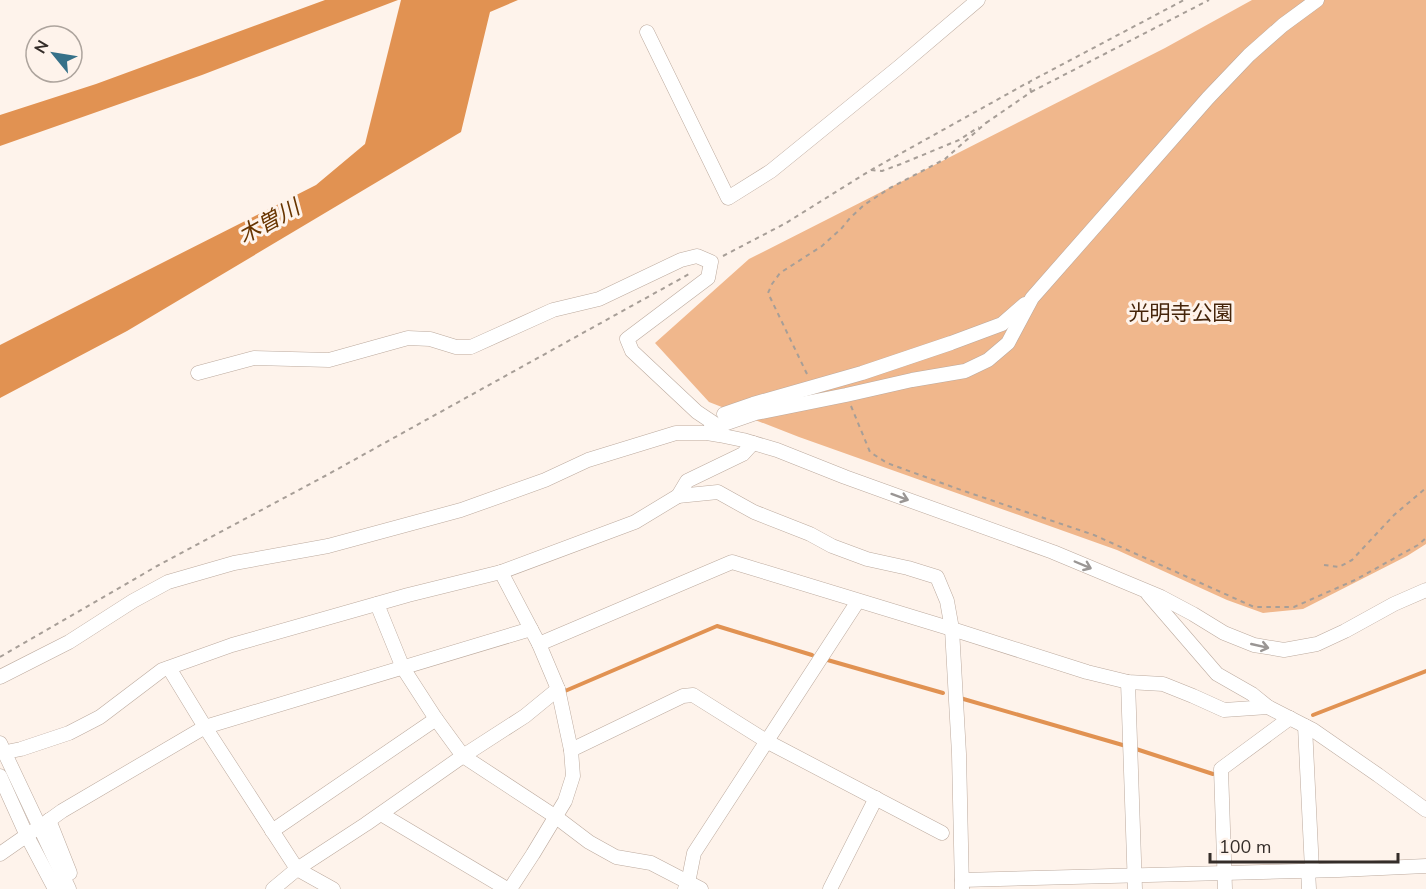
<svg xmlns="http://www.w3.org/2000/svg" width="1426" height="889" font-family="'Nunito Sans','Noto Sans JP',sans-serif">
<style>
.green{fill:#f0b78c}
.water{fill:#e19252}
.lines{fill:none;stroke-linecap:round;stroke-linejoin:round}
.stream{stroke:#e19252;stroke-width:4}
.minor-casing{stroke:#bcaa9e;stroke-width:15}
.path{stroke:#a79e97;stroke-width:2;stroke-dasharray:4.5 4.5;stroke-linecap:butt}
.minor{stroke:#fff;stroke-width:14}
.oneway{stroke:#9a9694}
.labels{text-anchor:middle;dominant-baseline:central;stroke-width:6;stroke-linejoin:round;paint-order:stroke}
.park-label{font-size:21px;fill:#45250a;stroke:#fef3eb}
.water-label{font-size:22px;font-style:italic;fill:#683500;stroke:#fef3eb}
</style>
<rect width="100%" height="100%" fill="#fef3eb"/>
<!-- green -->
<path class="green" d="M1252,0h174v544l-19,12 -104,53 -40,4 -36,-13 -110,-50 -318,-113 -90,-35 -54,-59 94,-84 416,-211z"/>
<!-- water -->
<g class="water">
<path d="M325,0h73l-196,75 -202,71v-31l96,-31z"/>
<path d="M401,0h117l-28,12 -29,120 -334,199 -127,67v-53l316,-160 49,-41z"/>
</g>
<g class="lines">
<!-- stream -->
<g class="stream">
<path d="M824,659l119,34"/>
<path d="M565,691l152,-65 95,29"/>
<path d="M960,698l166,48"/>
<path d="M1313,715l113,-44"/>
<path d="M1136,749l77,25"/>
</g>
<defs>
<g id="minor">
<path d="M647,32l81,166 43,-27 128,-104 79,-67"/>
<path d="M198,373l56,-15 75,2 79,-22 22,1 26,8h15l82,-37 46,-11 82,-39 16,-4 14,6 -3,16 -81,61 5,12 65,61 21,14"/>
<path d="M724,414l29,-10 109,-31 89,-30 51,-19 23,-20"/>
<path d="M710,429l46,-16 90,-18 66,-15 53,-9 23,-11 20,-17 24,-45 176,-200 41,-43 34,-30 34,-25"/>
<path d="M678,496l40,-4 36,20 56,22 22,12 35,13 41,9 29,9 10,24 5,28 7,125 3,135"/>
<path d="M501,572l30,57"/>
<path d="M1148,594l69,80 35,20 16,13"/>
<path d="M377,604l26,64 33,51 27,37 93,61 33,25 27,15 35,6 50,26"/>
<path d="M539,644l193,-82 220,67 135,43 41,10 35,2 30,12 31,14 44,-3 45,23 65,45 48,35"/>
<path d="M169,668l36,59 92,142 36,20"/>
<path d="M0,677l69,-35 64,-41 35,-19 66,-19 94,-17 133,-36 84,-30 43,-20 88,-27h31l12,2 24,5 34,10 68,27 208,75 108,45 32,17 31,19 30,12 30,5 33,-6 28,-13 49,-27 32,-14"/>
<path d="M1128,682l7,207"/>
<path d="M1305,726l7,144"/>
<path d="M0,743l69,146"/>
<path d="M571,750l112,-54 10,-1 75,47 174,91"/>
<path d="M11,751l10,-2 48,-16 31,-16 62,-47 70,-25 176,-50 93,-23 134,-50 43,-26 9,-15 56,-27 10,-11"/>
<path d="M0,776l27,60 28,53"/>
<path d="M381,814l126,75"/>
<path d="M49,820l21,53"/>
<path d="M44,824l18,-13 143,-84 326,-98 8,15 19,45 13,61 2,26 -8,25 -32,53 -23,35"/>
<path d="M272,831l164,-112"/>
<path d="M0,854l33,-23"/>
<path d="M1308,870l1,19"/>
<path d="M962,880l377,-10 87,-4"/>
<path d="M273,889l24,-20 69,-45 97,-68 62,-40 33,-27"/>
<path d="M685,889l3,-6 6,-30 164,-252"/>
<path d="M830,889l46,-91"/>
<path d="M1225,889l-4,-120 69,-51"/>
</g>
</defs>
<!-- minor casing -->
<use href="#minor" class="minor-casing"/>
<!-- path -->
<g class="path">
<path d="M1031,92l178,-92"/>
<path d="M986,123l45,-31 -2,-10"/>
<path d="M871,170l11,1 19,-7 58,-24 20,-13"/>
<path d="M723,256l63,-33 85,-53 158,-88 155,-82"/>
<path d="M807,374l-39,-81 4,-9 8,-11 42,-27 19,-17 9,-11 14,-13 26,-17 55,-29 42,-37"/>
<path d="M851,406l19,46 17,11 74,27 133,45 160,72h40l61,-27 63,-35 8,-7"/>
<path d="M1324,565l15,2 13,-7 42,-45 32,-27"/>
<path d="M0,657l157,-91 168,-90 366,-203"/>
</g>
<!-- minor -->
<use href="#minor" class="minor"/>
</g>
<!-- one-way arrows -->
<defs><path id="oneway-shaft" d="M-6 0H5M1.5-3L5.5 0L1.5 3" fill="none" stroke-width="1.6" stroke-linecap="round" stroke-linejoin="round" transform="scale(1.5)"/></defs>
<g class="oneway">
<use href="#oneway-shaft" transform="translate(900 497) rotate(20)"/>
<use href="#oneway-shaft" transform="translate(1083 565) rotate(23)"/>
<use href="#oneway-shaft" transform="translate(1260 646) rotate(13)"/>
</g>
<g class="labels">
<!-- park labels -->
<g class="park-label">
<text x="1181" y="313">光明寺公園</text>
</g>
<!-- water labels -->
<g class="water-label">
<text transform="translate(269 222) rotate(-29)">木曽川</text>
</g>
</g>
<!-- north arrow -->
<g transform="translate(54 54) rotate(300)"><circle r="28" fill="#fef3eb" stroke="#ada49d" stroke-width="1.5"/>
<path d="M0-4.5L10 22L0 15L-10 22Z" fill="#367189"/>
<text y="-9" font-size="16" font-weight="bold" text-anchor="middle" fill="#342d29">N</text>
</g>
<!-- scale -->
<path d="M1210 853v9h188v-9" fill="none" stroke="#342d29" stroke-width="3"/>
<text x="1219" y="853" font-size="18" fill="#342d29" stroke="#fef3eb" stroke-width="4.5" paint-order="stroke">100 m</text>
</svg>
